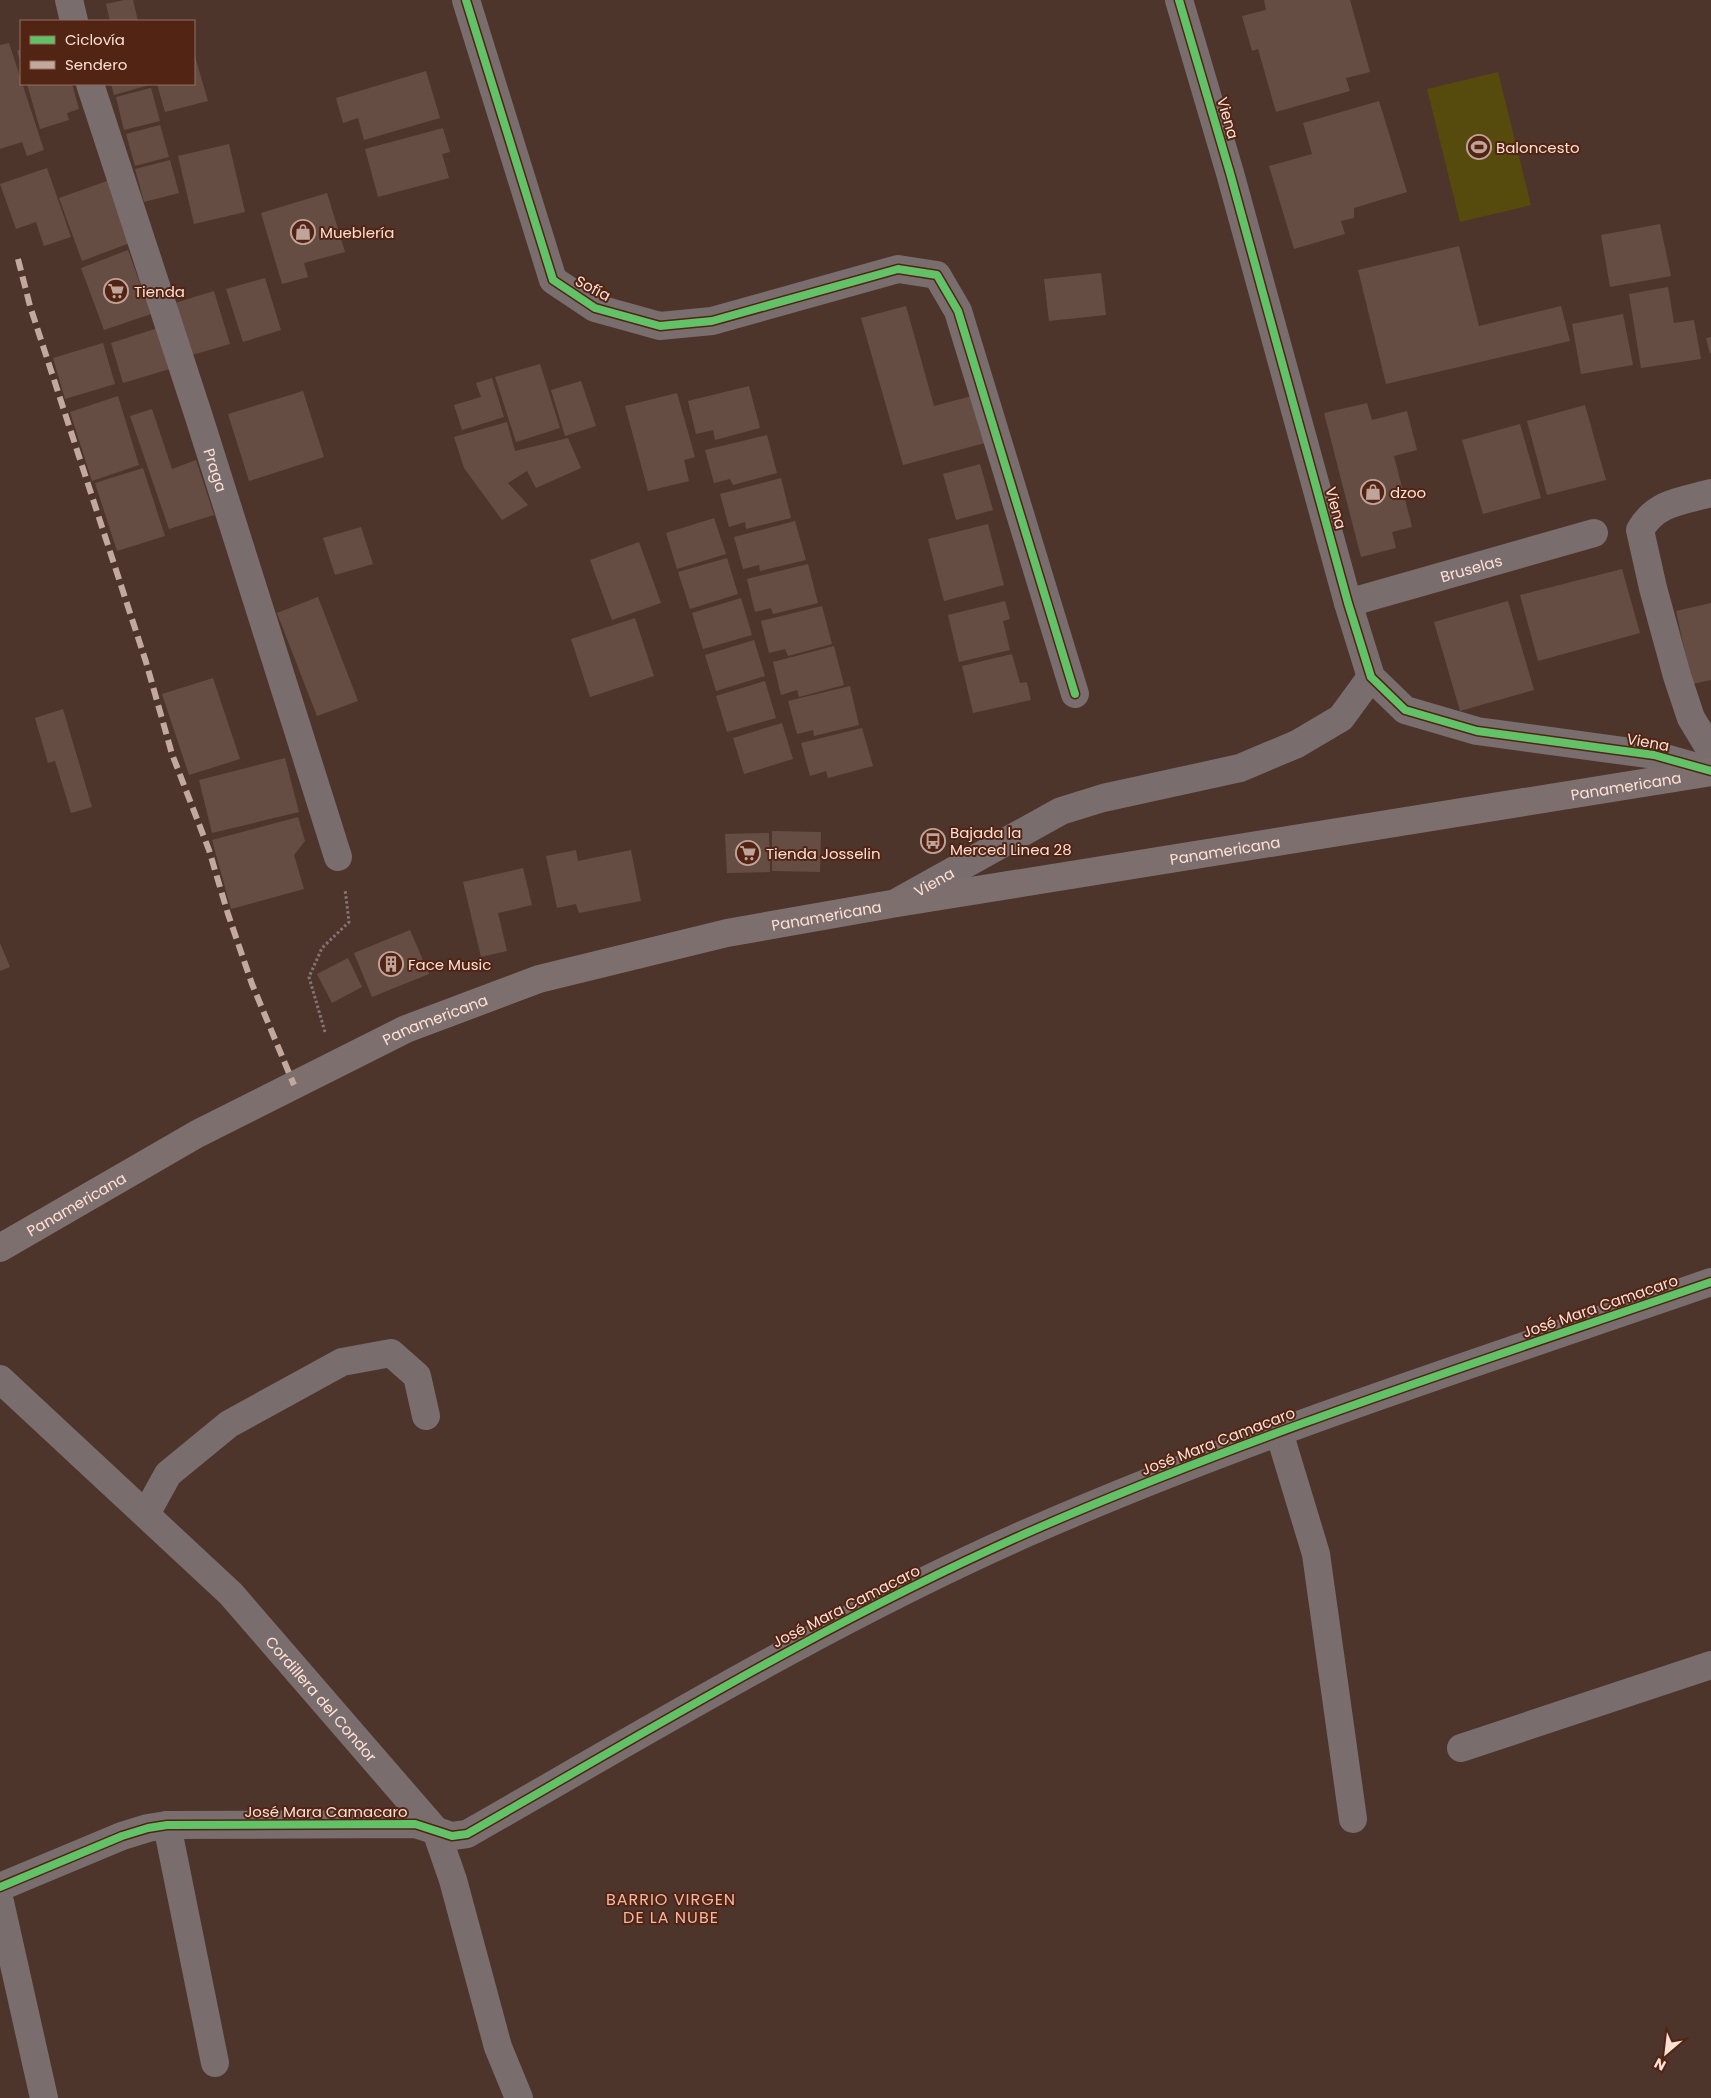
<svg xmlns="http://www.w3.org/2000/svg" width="1711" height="2098" font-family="Poppins,sans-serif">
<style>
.green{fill:#564a0d}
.building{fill:#664d44}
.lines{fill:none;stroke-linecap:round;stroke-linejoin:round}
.path{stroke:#847676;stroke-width:3;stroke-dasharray:2.5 2.5;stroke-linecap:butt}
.minor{stroke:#7a6d6e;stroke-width:28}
.secondary{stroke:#7e6f6f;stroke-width:28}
.quiet{stroke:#c3a89e;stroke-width:6;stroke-dasharray:12 6;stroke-linecap:butt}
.cycleway-casing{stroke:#512413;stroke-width:11}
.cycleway{stroke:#61c268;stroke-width:8}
.labels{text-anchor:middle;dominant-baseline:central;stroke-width:4;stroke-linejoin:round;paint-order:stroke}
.street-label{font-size:15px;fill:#fee0d5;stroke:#512413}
.poi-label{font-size:15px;fill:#fee0d5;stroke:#512413;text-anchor:start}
.neighbourhood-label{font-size:16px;letter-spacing:1px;fill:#f2b7a3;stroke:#512413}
</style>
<rect width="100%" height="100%" fill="#4e352c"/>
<!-- green -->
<path class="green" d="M1498,72l33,133 -71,17 -33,-133z"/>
<!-- building -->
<g class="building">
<path d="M124,0h9l5,21h-28l-4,-17z"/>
<path d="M1264,0h86l20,72 -24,6 4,13 -74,21 -18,-63 -6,2 -10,-35 24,-6z"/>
<path d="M9,43l35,107 -17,6 -5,-14 -22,7v-104z"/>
<path d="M21,49v14l-4,-12z"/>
<path d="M194,53l14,48 -43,11 -8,-28h37z"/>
<path d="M426,71l14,47 -76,22 -6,-22 -15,5 -7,-25z"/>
<path d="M27,84h45l7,25 -12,4 2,7 -29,9z"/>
<path d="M111,84h37l1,1 -35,10z"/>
<path d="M151,88l9,33 -36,9 -8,-33z"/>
<path d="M1379,101l28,91 -53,16v10l-13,3 4,13 -51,15 -25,-83 43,-12 -9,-31z"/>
<path d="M160,125l9,32 -34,9 -9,-32z"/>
<path d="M443,128l7,24 -8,2 7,24 -71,19 -13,-48z"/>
<path d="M229,144l16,68 -51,12 -16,-68z"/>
<path d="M170,160l9,33 -35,9 -9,-33z"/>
<path d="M47,168l24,69 -27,9 -8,-24 -20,7 -16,-45z"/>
<path d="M107,181l23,62 -48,18 -23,-63z"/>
<path d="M327,193l18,59 -41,11 4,14 -26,7 -21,-71z"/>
<path d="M1660,224l11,52 -61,11 -9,-52z"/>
<path d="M1459,246l20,80 82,-20 9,35 -184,43 -28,-114z"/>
<path d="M128,250l23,64 -47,16 -23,-62z"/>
<path d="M1101,273l5,42 -57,6 -5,-42z"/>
<path d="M265,278l16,52 -38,12 -17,-53z"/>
<path d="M1668,287l6,36 20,-3 7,39 -60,9 -12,-74z"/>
<path d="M214,291l16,53 -38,11 -17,-52z"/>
<path d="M906,306l28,100 38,-10 13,47 -82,22 -42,-147z"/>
<path d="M1623,314l10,51 -52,9 -9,-50z"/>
<path d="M161,327l12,41 -50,15 -12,-40z"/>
<path d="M1711,337v16l-1,1 -4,-16z"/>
<path d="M103,343l12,41 -50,15 -12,-41z"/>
<path d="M540,364l20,64 -44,14 -21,-65z"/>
<path d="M492,378l12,39 -42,13 -8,-25 27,-8 -5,-14z"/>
<path d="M581,381l15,45 -31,10 -14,-46z"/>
<path d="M749,386l11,42 -45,12 -2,-10 -17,4 -8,-33z"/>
<path d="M303,391l21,66 -75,24 -21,-67z"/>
<path d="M677,393l18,64 -11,3 5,21 -41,10 -23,-85z"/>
<path d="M118,396l21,69 -47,16 -22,-69z"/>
<path d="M1367,403l5,17 35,-9 10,39 -23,6 18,71 -20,5 4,16 -35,9 -37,-144z"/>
<path d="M1585,405l21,75 -59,15 -20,-74z"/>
<path d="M152,409l20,60 24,-9 18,55 -45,14 -39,-113z"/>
<path d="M507,422l8,29 53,-13 13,30 -45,20 -9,-17 -19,12 20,22 -26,15 -38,-52 -10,-31z"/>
<path d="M1520,424l21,74 -58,16 -21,-74z"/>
<path d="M767,435l10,38 -44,12 -3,-6 -16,4 -9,-33z"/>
<path d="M980,464l13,46 -37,10 -13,-46z"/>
<path d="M143,468l22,68 -48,15 -22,-68z"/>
<path d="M781,478l10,40 -45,11 -1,-7 -16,5 -9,-33z"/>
<path d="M714,518l12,36 -49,15 -11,-36z"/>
<path d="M795,521l11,39 -46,11 -1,-6 -16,4 -9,-32z"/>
<path d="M988,524l16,61 -60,16 -16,-62z"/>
<path d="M361,527l12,37 -38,11 -12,-37z"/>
<path d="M639,542l22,61 -49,17 -22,-60z"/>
<path d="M727,558l11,36 -48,15 -12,-37z"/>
<path d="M808,564l10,39 -45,11 -2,-6 -16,4 -8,-33z"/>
<path d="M1622,569l18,64 -102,28 -18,-66z"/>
<path d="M318,597l40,104 -41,15 -40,-103z"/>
<path d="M741,598l11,37 -49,14 -11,-36z"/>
<path d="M1005,601l5,18 -7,2 7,29 -51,12 -11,-47z"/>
<path d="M1508,601l26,89 -74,21 -26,-89z"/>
<path d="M1711,603v77l-19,4 -16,-73z"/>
<path d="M822,606l10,38 -44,12 -3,-7 -16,4 -8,-32z"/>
<path d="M635,618l19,58 -64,21 -19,-58z"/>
<path d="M754,640l11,36 -49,15 -11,-36z"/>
<path d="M834,646l10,39 -45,12 -2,-7 -16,5 -8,-33z"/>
<path d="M1012,654l8,29 7,-1 4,18 -58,13 -11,-47z"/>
<path d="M213,678l27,81 -51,16 -27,-81z"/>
<path d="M765,681l11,37 -49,14 -11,-36z"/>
<path d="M850,686l9,39 -45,11 -1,-6 -16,4 -9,-33z"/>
<path d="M63,709l29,98 -21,6 -16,-52 -7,2 -13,-45z"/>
<path d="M782,723l11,36 -49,15 -11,-36z"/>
<path d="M862,728l11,38 -45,12 -2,-7 -16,5 -9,-33z"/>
<path d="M285,758l14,54 -87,21 -13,-53z"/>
<path d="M298,817l7,24 -11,14 10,34 -73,20 -19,-69z"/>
<path d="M772,831l49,1 -1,40 -48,-1z"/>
<path d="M769,833l1,39 -43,1 -2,-39z"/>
<path d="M576,850l2,11 53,-11 10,51 -62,12 -3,-9 -19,4 -11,-52z"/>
<path d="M523,868l9,37 -34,8 9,38 -26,6 -18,-75z"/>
<path d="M410,930l19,44 -57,23 -18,-44z"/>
<path d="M0,943l10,24 -10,4z"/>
<path d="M348,958l14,29 -30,16 -15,-29z"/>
</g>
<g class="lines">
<!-- path -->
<path class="path" d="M325,1032l-16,-55 13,-29 27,-26 -4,-33"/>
<!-- minor -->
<g class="minor">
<path d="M69,0l5,21"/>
<path d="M466,0l87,280 42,28 65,18 52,-5 186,-52 39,6 21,36 117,383"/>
<path d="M1179,0l51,173 118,430 23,74 34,33 72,21 177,24 57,16"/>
<path id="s1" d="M90,84l109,333 139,440"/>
<path d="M1711,493c-29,8 -55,9 -71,37l13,58 24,88 14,42 20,33"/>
<path id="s2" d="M1348,603l246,-70"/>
<path id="s3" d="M899,901l162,-90 42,-13 137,-30 57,-24 44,-26 30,-41"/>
<path id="s4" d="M0,1379l231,215 205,237 17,49 45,167 21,51"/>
<path d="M1279,1432l37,122 37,265"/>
<path d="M146,1514l22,-40 61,-50 113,-62 49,-9 26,23 9,40"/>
<path d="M1461,1748l250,-83"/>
<path d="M167,1825l48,238"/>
<path d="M0,1887l122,-51 26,-8 19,-3 248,-1 37,12 15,-2c184,-105 367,-216 562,-302 221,-97 453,-171 682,-250"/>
<path d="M0,1902l44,196"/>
</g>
<!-- secondary -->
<path class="secondary" id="s5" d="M0,1248l197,-114 209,-105 133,-50 188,-46 170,-30 814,-131"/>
<!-- quiet -->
<path class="quiet" d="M18,259l12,47 116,356 26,92 37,96 19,64 24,70 42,101"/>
<defs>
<g id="cycleway">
<path d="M466,0l87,280 42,28 65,18 52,-5 186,-52 39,6 21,36 117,383"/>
<path d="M1179,0l51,173 118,430 23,74 34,33 72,21 177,24 57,16"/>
<path d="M0,1887l122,-51 26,-8 19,-3 248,-1 37,12 15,-2c184,-105 367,-216 562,-302 221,-97 453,-171 682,-250"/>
</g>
</defs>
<!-- cycleway casing -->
<use href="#cycleway" class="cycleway-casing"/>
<!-- cycleway -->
<use href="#cycleway" class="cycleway"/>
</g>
<!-- icons -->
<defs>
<symbol id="stadium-ring" viewBox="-11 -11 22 22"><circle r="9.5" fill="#512413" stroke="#c0a49a" stroke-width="1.5"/><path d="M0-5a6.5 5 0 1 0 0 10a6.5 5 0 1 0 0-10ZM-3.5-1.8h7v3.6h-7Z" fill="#c0a49a"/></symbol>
<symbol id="shop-ring" viewBox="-11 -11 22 22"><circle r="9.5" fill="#512413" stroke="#c0a49a" stroke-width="1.5"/><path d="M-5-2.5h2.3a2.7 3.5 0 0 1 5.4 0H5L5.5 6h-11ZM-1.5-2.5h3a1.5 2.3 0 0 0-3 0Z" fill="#c0a49a"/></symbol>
<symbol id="supermarket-ring" viewBox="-11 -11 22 22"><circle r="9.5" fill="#512413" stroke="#c0a49a" stroke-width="1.5"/><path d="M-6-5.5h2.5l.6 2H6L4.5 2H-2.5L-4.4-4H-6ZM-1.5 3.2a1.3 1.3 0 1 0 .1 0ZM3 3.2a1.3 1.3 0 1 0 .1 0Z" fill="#c0a49a"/></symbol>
<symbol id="bus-ring" viewBox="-11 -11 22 22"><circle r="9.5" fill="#512413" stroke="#c0a49a" stroke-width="1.5"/><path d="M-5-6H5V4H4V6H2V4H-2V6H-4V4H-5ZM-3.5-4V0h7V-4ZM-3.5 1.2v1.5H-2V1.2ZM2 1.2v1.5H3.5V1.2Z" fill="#c0a49a"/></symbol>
<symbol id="building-ring" viewBox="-11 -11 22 22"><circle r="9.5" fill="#512413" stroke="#c0a49a" stroke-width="1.5"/><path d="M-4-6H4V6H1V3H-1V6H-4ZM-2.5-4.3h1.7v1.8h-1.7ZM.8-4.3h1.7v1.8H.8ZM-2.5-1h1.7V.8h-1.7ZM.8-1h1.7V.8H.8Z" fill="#c0a49a"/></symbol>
</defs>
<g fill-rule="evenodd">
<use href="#stadium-ring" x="1465" y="133" width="28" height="28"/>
<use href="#shop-ring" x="289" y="218" width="28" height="28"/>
<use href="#supermarket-ring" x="102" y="277" width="28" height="28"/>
<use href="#shop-ring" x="1359" y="478" width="28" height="28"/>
<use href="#bus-ring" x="919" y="827" width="28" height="28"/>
<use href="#supermarket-ring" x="734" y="839" width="28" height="28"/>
<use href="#building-ring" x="377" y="950" width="28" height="28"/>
</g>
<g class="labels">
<!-- street labels -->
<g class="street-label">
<text transform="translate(1228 118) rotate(74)">Viena</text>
<text transform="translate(593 288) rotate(28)">Sofía</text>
<text stroke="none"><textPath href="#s1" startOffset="406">Praga</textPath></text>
<text transform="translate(1336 508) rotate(75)">Viena</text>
<text stroke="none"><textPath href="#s2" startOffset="128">Bruselas</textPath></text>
<text transform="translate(1648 742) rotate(10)">Viena</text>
<text stroke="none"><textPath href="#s5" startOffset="1708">Panamericana</textPath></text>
<text stroke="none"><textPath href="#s5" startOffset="1302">Panamericana</textPath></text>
<text stroke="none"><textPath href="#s3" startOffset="40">Viena</textPath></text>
<text stroke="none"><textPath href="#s5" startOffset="898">Panamericana</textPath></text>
<text stroke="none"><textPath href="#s5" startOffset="492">Panamericana</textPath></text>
<text stroke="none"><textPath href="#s5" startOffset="88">Panamericana</textPath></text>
<text transform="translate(1600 1306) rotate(-19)">José Mara Camacaro</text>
<text transform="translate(1218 1441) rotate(-21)">José Mara Camacaro</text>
<text transform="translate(846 1606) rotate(-27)">José Mara Camacaro</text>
<text stroke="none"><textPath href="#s4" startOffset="454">Cordillera del Condor</textPath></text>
<text x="326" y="1811">José Mara Camacaro</text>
</g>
<!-- poi labels -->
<g class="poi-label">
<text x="1496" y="147">Baloncesto</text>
<text x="320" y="232">Mueblería</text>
<text x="134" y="291">Tienda</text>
<text x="1390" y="492">dzoo</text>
<text x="950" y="832">Bajada la<tspan x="950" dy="17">Merced Linea 28</tspan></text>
<text x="766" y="853">Tienda Josselin</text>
<text x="408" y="964">Face Music</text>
</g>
<!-- neighbourhood labels -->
<g class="neighbourhood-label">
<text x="671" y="1899">BARRIO VIRGEN<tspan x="671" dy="18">DE LA NUBE</tspan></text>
</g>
</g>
<!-- legend -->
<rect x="20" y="20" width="175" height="65" fill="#512413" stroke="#966f61"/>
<rect x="30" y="36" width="25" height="8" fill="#61c268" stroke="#966f61"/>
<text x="65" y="45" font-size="15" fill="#fee0d5">Ciclovía</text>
<rect x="30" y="61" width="25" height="8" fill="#c3a89e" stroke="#966f61"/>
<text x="65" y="70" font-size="15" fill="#fee0d5">Sendero</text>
<!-- north arrow -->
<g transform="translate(1666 2053) rotate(208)" stroke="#512413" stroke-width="4" paint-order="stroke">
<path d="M0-4L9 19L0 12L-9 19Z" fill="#fee0d5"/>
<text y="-8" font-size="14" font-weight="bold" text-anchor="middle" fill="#fee0d5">N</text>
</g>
</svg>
